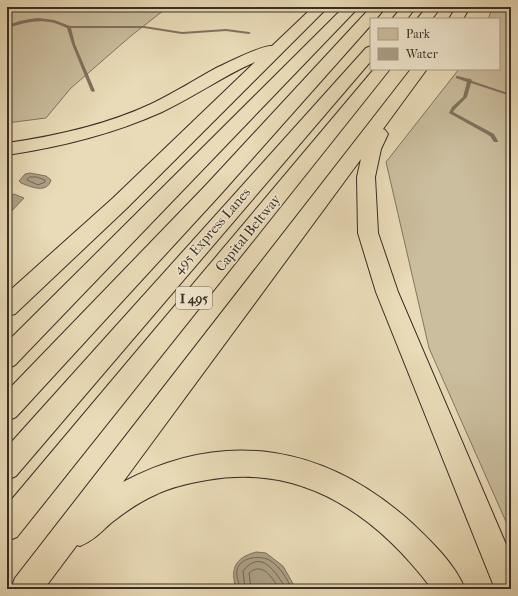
<svg xmlns="http://www.w3.org/2000/svg" width="518" height="596" font-family="'IM FELL French Canon',serif">
<style>
.green{fill:#cbbe9e;stroke:#827662}
.water{fill:#ada086;stroke:#7f7260}
.lines{fill:none;stroke-linecap:round;stroke-linejoin:round}
.shore{stroke:#736756;stroke-width:1}
.stream{fill:#7f7260;fill-rule:evenodd}
.highway-casing{stroke:#392e26;stroke-width:2}
.highway{fill:#e9dbb7;fill-rule:evenodd}
.labels{text-anchor:middle;dominant-baseline:central;stroke-width:3;stroke-linejoin:round;paint-order:stroke}
.shield{fill:#f1e8d0;stroke:#706659;stroke-width:1}
.shield-label{font-size:13px;font-weight:bold;fill:#392e26}
.street-label{font-size:14px;fill:#392e26;stroke:#f1e8d0}
</style>
<rect width="100%" height="100%" fill="#e9dbb7"/>
<filter id="stains"><feTurbulence type="fractalNoise" baseFrequency=".005" numOctaves="4"/><feColorMatrix values="0 0 0 0 .2 0 0 0 0 .09 0 0 0 0 .02 0 0 0 .5 -.17"/></filter>
<radialGradient id="worn" r=".72"><stop offset=".6" stop-color="#630" stop-opacity="0"/><stop offset="1" stop-color="#630" stop-opacity=".3"/></radialGradient>
<!-- green -->
<g class="green">
<path d="M7,7h119l11,4 6,-4h25l-36,28 -61,53 -25,30 -39,5z"/>
<path d="M493,7h18v526l-82,-185 -43,-186 73,-93h40v-50h-11z"/>
</g>
<!-- water -->
<g class="water">
<path d="M30,173l16,3 5,4c-4,14 -20,7 -30,3l-2,-2 6,-7z"/>
<path d="M14,194l10,4 -17,18v-18z"/>
<path d="M256,552l10,1 17,13 13,23h-60c-6,-21 -1,-31 20,-37z"/>
</g>
<g class="lines">
<!-- shore -->
<g class="shore">
<path d="M30,177h7l8,3v2l-7,3 -11,-5z"/>
<path d="M240,589c-1,-6 -4,-13 -3,-19 3,-14 25,-15 34,-9 10,7 16,18 21,28"/>
<path d="M245,589l-2,-18c18,-23 33,1 43,18"/>
<path d="M251,589l-2,-16c13,-12 24,5 30,16"/>
</g>
<!-- stream -->
<g class="stream">
<path d="M38,18l16,2 16,6h74l38,6 44,-3 23,3 2,1 -2,1 -23,-3 -44,3 -38,-6h-73l4,16 20,47 -2,1 -2,-1 -19,-47 -5,-16c-21,-11 -38,-7 -60,0v-2c10,-5 20,-7 31,-8z"/>
<path d="M456,76c5,0 10,3 15,3l1,2 39,13v2l-40,-13 -4,14 -12,12 -2,3 41,22 4,7v1h-4l-4,-6 -41,-23 3,-6 11,-10 4,-15 -11,-4z"/>
</g>
<defs>
<g id="highway">
<path d="M313,7h15l-201,201 -112,106 -8,2v-23l106,-95 142,-136c-32,14 -61,35 -93,50 -49,22 -102,35 -155,43v-12c49,-7 99,-18 144,-39 23,-11 45,-25 67,-37 11,-5 44,-22 54,-21z"/>
<path d="M344,7h15l-344,358 -8,4v-27z"/>
<path d="M371,7h15l-10,12h-5v6l-151,170 -204,222 -9,4v-30l199,-206z"/>
<path d="M402,7h14l-9,12h-15z"/>
<path d="M427,7h14l-9,12h-15z"/>
<path d="M456,7h14l-7,12h-14z"/>
<path d="M371,46v15l-355,415 -9,4v-33l359,-399z"/>
<path d="M374,69h16l-373,468 -10,4v-36z"/>
<path d="M411,69h16l-44,60 2,1 3,4 -7,15 -6,28 3,56 20,59 113,264v33h-16l-119,-297 -18,-59 -1,-56 4,-18 -238,323c103,-55 204,-36 289,41 20,19 43,41 53,66h-33c-56,-74 -129,-126 -225,-109 -18,3 -36,7 -52,15 -16,7 -30,17 -44,28 -10,9 -18,18 -31,23l-3,-1 -33,44h-33l4,-11z"/>
</g>
</defs>
<!-- highway casing -->
<use href="#highway" class="highway-casing"/>
<!-- highway -->
<use href="#highway" class="highway"/>
</g>
<g class="labels">
<!-- shield labels -->
<rect class="shield" x="176" y="287" width="36" height="22" rx="3"/>
<g class="shield-label">
<text x="194" y="298">I 495</text>
</g>
<!-- street labels -->
<g class="street-label">
<text transform="translate(212 231) rotate(-49)">495 Express Lanes</text>
<text transform="translate(248 233) rotate(-51)">Capital Beltway</text>
</g>
</g>
<!-- margin -->
<rect width="518" height="596" fill="none" stroke="#e9dbb7" stroke-width="24"/>
<rect x="8" y="8" width="502" height="580" fill="none" stroke="#392e26" stroke-width="2"/>
<rect x="12" y="12" width="494" height="572" fill="none" stroke="#392e26"/>
<!-- legend -->
<rect x="370" y="18" width="130" height="52" fill="#f1e8d0" stroke="#a79e8c"/>
<rect x="378" y="28" width="20" height="12" fill="#cbbe9e" stroke="#a79e8c"/>
<text x="406" y="38" font-size="12" fill="#392e26">Park</text>
<rect x="378" y="48" width="20" height="12" fill="#ada086" stroke="#a79e8c"/>
<text x="406" y="58" font-size="12" fill="#392e26">Water</text>
<rect width="100%" height="100%" filter="url(#stains)"/>
<rect width="100%" height="100%" fill="url(#worn)"/>
</svg>
